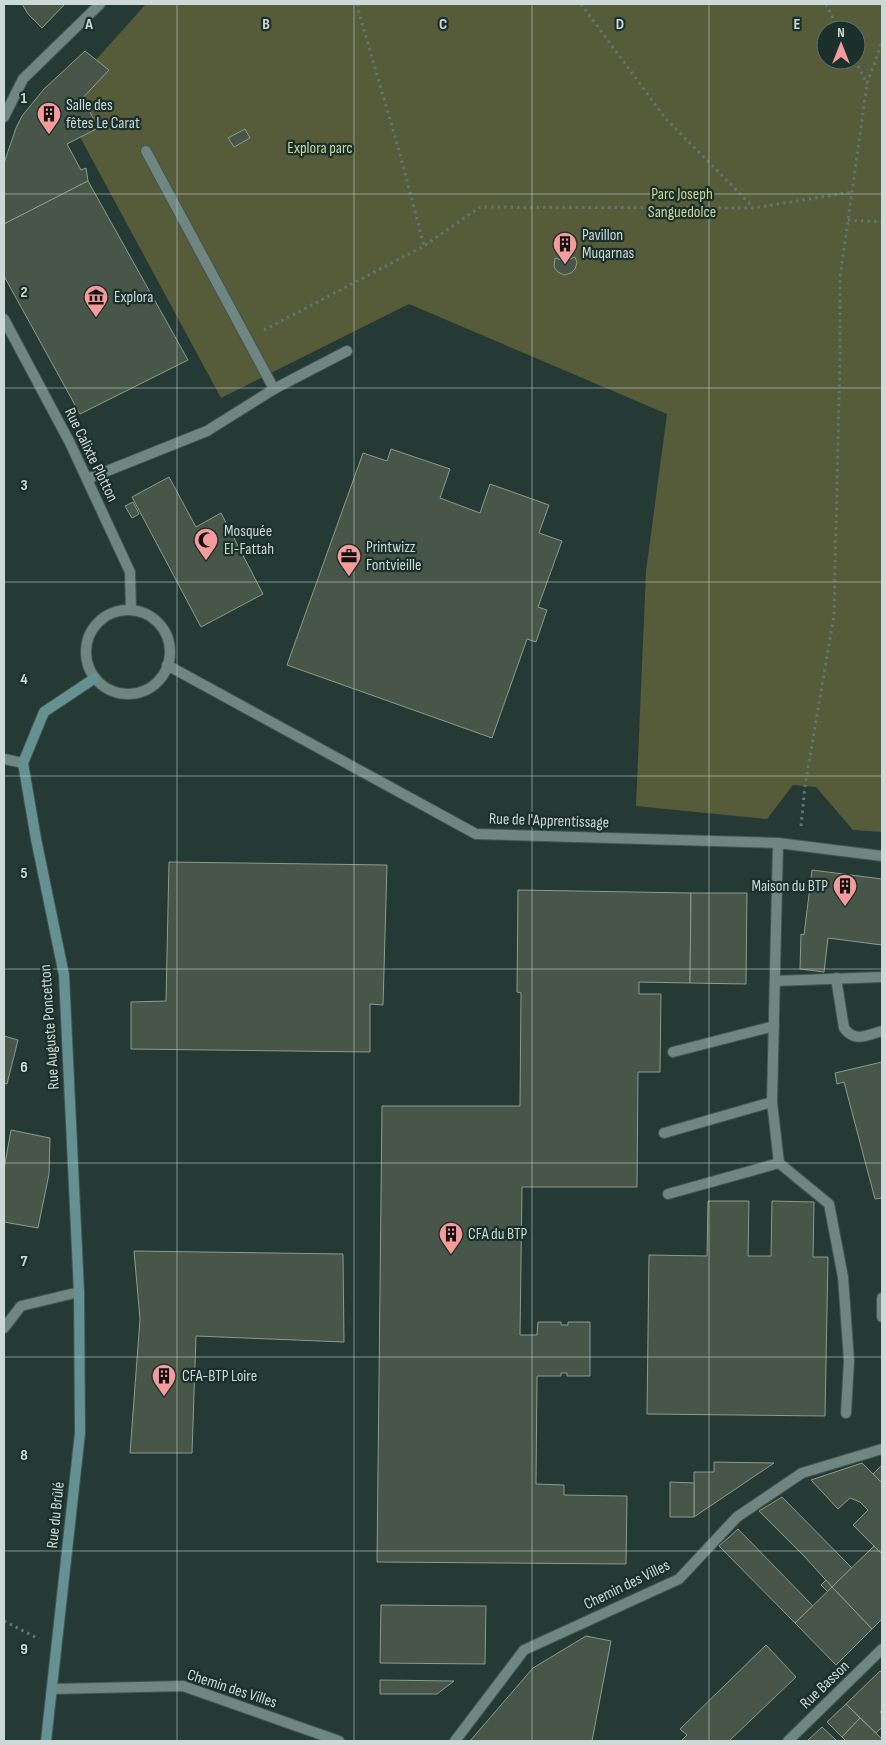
<svg xmlns="http://www.w3.org/2000/svg" width="886" height="1745" font-family="'Sofia Sans Condensed',sans-serif">
<style>
.green{fill:#565b3a;fill-rule:evenodd}
.building{fill:#475649;stroke:#8b9b8c}
.lines{fill:none;stroke-linecap:round;stroke-linejoin:round}
.service-casing{stroke:#425551;stroke-width:12}
.minor-casing{stroke:#425551;stroke-width:12}
.tertiary-casing{stroke:#425551;stroke-width:12}
.secondary-casing{stroke:#425551;stroke-width:12}
.path{stroke:#637571;stroke-width:3;stroke-dasharray:2.5 4;stroke-linecap:butt}
.service{stroke:#6f8681;stroke-width:10}
.minor{stroke:#6f8681;stroke-width:10}
.tertiary{stroke:#6f8681;stroke-width:10}
.secondary{stroke:#659193;stroke-width:10}
.grid{fill:none;stroke:#cdd9d6;stroke-width:1;stroke-opacity:0.55}
.labels{text-anchor:middle;dominant-baseline:central;stroke-width:4.5;stroke-linejoin:round;paint-order:stroke}
.poi-label{font-size:16px;fill:#cdd9d6;stroke:#1b2f2b;text-anchor:start}
.park-label{font-size:16px;fill:#cbd698;stroke:#1b2f2b}
.street-label{font-size:16px;fill:#cdd9d6;stroke:#1b2f2b}
.grid-label{font-size:16px;text-anchor:middle;font-weight:bold;fill:#cdd9d6;stroke:#1b2f2b;stroke-width:4.5;stroke-linejoin:round;paint-order:stroke}
</style>
<rect width="100%" height="100%" fill="#253a35"/>
<!-- green -->
<path class="green" d="M146,4h736v828l-29,-2 -37,-43 -23,-2 -26,34 -131,-13 10,-235 21,-157 -258,-110 -188,94 -161,-298zM826,30h30v30h-30z"/>
<!-- building -->
<g class="building">
<path d="M22,4h43l-23,24 -14,-14z"/>
<path d="M85,51l24,19 -34,36 10,-4 13,26 -31,16 14,26 5,-2 2,13 -84,43v-61l12,-35 6,-12 22,-27z"/>
<path d="M245,129l5,9 -16,9 -6,-9z"/>
<path d="M88,181l100,179 -108,54 -76,-138v-52z"/>
<path d="M575,257l2,6 -2,6 -4,4 -7,2 -6,-3 -4,-5 1,-9 10,3z"/>
<path d="M391,449l59,20 -10,29 40,15 10,-29 59,21 -10,28 23,8 -24,66 9,3 -11,32 -9,-3 -35,99 -205,-73 76,-212 24,8z"/>
<path d="M169,477l27,50 25,-14 42,81 -62,33 -69,-130z"/>
<path d="M133,502l6,12 -7,4 -7,-12z"/>
<path d="M169,862l218,3 -4,140 -13,-1v48l-239,-3v-47l35,-1z"/>
<path d="M812,870l70,9v66l-54,-7 -4,34 -24,-3 1,-35 3,1z"/>
<path d="M518,890l173,3 -1,90 -51,-1v12h22l-1,78h-22l-1,115h-115l-2,148h17l1,-13h23v3h7v-3h22v54h-23v-3h-6v3h-24l-1,108 28,1v10l63,1 -1,68 -249,-2 5,-456h138l1,-113 -4,-1z"/>
<path d="M691,893h56l-1,91 -56,-1z"/>
<path d="M4,1036l14,4 -11,44 -3,-1z"/>
<path d="M882,1062v136l-7,1 -31,-117 -7,2 -2,-11z"/>
<path d="M11,1130l39,8 -1,36 -11,54 -34,-6v-53z"/>
<path d="M708,1201h41l-1,55h23l1,-55 42,1 -1,55h15l-3,159 -178,-2 2,-159 58,1z"/>
<path d="M134,1251l209,3 1,88 -148,-6 -4,117h-62l10,-134z"/>
<path d="M714,1462l60,1 -80,54v-45h20z"/>
<path d="M862,1463l20,20v71l-29,-29 15,-15 -8,-8 -10,-4 -12,11 -27,-29z"/>
<path d="M882,1465v18l-9,-9z"/>
<path d="M670,1482l24,1v34h-24z"/>
<path d="M782,1497l70,71 -20,19 -27,-30 -46,-46z"/>
<path d="M738,1529l75,77 -18,17 -76,-77z"/>
<path d="M874,1546l8,8v65l-10,10 -40,-42z"/>
<path d="M826,1580l6,7 -4,5 -7,-7z"/>
<path d="M832,1587l40,42 -36,36 -41,-42z"/>
<path d="M381,1605l105,1 -1,58 -105,-1z"/>
<path d="M586,1636l25,5 -19,100h-122l63,-73z"/>
<path d="M766,1645l30,32 -67,64h-48l6,-6 -7,-6z"/>
<path d="M880,1671l2,2v37l-2,2 2,2v13l-6,6 -30,-29z"/>
<path d="M380,1680l74,1 -17,13h-57z"/>
<path d="M846,1704l14,14 -18,19 -15,-15z"/>
<path d="M860,1718l22,21v2h-36l-4,-4z"/>
<path d="M822,1727l15,14h-30z"/>
</g>
<g class="lines">
<defs>
<g id="service">
<path d="M146,151l128,238"/>
<path d="M87,479l120,-48 67,-42 73,-38"/>
<path d="M778,843l-6,259 7,61 50,41 14,73 6,84 -3,52"/>
<path d="M836,978l8,50c11,15 23,7 38,3"/>
<path d="M775,981l107,-4"/>
<path d="M673,1052l101,-26"/>
<path d="M664,1133l108,-31"/>
<path d="M668,1194l111,-31"/>
<path d="M882,1298v19"/>
</g>
<g id="minor">
<path d="M4,759l19,4"/>
<path d="M4,1328l17,-22 58,-14"/>
<path d="M53,1689l130,-3 156,55"/>
<path d="M455,1741l69,-91 155,-71 58,-62 65,-44 80,-24"/>
<path d="M788,1741l94,-92"/>
</g>
<g id="tertiary">
<path d="M4,117l19,-38 77,-75"/>
<path d="M4,319l66,124 60,129 1,38"/>
<circle cx="128" cy="652" r="42"/>
<path d="M167,665l309,169 302,9 104,13"/>
</g>
<path id="secondary" d="M46,1741l34,-308 -1,-141 -15,-317 -28,-136 -13,-76 21,-51 51,-34"/>
</defs>
<!-- service casing -->
<use href="#service" class="service-casing"/>
<!-- minor casing -->
<use href="#minor" class="minor-casing"/>
<!-- tertiary casing -->
<use href="#tertiary" class="tertiary-casing"/>
<!-- secondary casing -->
<use href="#secondary" class="secondary-casing"/>
<!-- path -->
<g class="path">
<path d="M358,4v5l42,145 24,92"/>
<path d="M581,4l85,115 87,88"/>
<path d="M826,4l13,26"/>
<path d="M855,60l12,24"/>
<path d="M848,220l34,2"/>
<path d="M264,330l160,-84 56,-39 274,1 98,-16"/>
<path d="M801,826l4,-40 29,-171 6,-260v-77l27,-194 15,-42"/>
<path d="M4,1621l35,18"/>
</g>
<!-- service -->
<use href="#service" class="service"/>
<!-- minor -->
<use href="#minor" class="minor"/>
<!-- tertiary -->
<use href="#tertiary" class="tertiary"/>
<!-- secondary -->
<use href="#secondary" class="secondary"/>
</g>
<!-- grid -->
<path class="grid" d="M177,4v1737M354,4v1737M532,4v1737M709,4v1737M4,194h878M4,388h878M4,582h878M4,776h878M4,969h878M4,1163h878M4,1357h878M4,1551h878"/>
<!-- icons -->
<defs>
<symbol id="building-pin" viewBox="-11 -11 22 30"><path d="M0 17L-7.5 6A9.5 9.5 0 1 1 7.5 6Z" fill="#f59b9b" stroke="#1b2f2b"/><path d="M-4-6H4V6H1V3H-1V6H-4ZM-2.5-4.3h1.7v1.8h-1.7ZM.8-4.3h1.7v1.8H.8ZM-2.5-1h1.7V.8h-1.7ZM.8-1h1.7V.8H.8Z" fill="#111"/></symbol>
<symbol id="museum-pin" viewBox="-11 -11 22 30"><path d="M0 17L-7.5 6A9.5 9.5 0 1 1 7.5 6Z" fill="#f59b9b" stroke="#1b2f2b"/><path d="M0-6L6-3V-2H-6V-3ZM-5-1h2V3h-2ZM-1-1h2V3h-2ZM3-1h2V3H3ZM-6 4H6V6H-6Z" fill="#111"/></symbol>
<symbol id="mosque-pin" viewBox="-11 -11 22 30"><path d="M0 17L-7.5 6A9.5 9.5 0 1 1 7.5 6Z" fill="#f59b9b" stroke="#1b2f2b"/><path d="M3.5-4.9A6 6 0 1 0 3.5 4.9A5 5 0 1 1 3.5-4.9Z" fill="#111"/></symbol>
<symbol id="office-pin" viewBox="-11 -11 22 30"><path d="M0 17L-7.5 6A9.5 9.5 0 1 1 7.5 6Z" fill="#f59b9b" stroke="#1b2f2b"/><path d="M-6-3h4V-5.5h4V-3h4V5H-6ZM-1-4.5V-3h2v-1.5ZM-6 0V1H6V0Z" fill="#111"/></symbol>
</defs>
<g fill-rule="evenodd">
<use href="#building-pin" x="35" y="100" width="28" height="38"/>
<use href="#building-pin" x="551" y="230" width="28" height="38"/>
<use href="#museum-pin" x="82" y="283" width="28" height="38"/>
<use href="#mosque-pin" x="192" y="526" width="28" height="38"/>
<use href="#office-pin" x="335" y="542" width="28" height="38"/>
<use href="#building-pin" x="831" y="872" width="28" height="38"/>
<use href="#building-pin" x="437" y="1220" width="28" height="38"/>
<use href="#building-pin" x="150" y="1362" width="28" height="38"/>
</g>
<g class="labels">
<!-- poi labels -->
<g class="poi-label">
<text x="66" y="105">Salle des<tspan x="66" dy="18">fêtes Le Carat</tspan></text>
<text x="582" y="235">Pavillon<tspan x="582" dy="18">Muqarnas</tspan></text>
<text x="114" y="297">Explora</text>
<text x="224" y="531">Mosquée<tspan x="224" dy="18">El-Fattah</tspan></text>
<text x="366" y="547">Printwizz<tspan x="366" dy="18">Fontvieille</tspan></text>
<text x="828" y="886" text-anchor="end">Maison du BTP</text>
<text x="468" y="1234">CFA du BTP</text>
<text x="182" y="1376">CFA-BTP Loire</text>
</g>
<!-- park labels -->
<g class="park-label">
<text x="320" y="148">Explora parc</text>
<text x="682" y="194">Parc Joseph<tspan x="682" dy="18">Sanguedolce</tspan></text>
</g>
<!-- street labels -->
<g class="street-label">
<text transform="translate(91 455) rotate(64)">Rue Calixte Plotton</text>
<text transform="translate(549 821) rotate(2)">Rue de l'Apprentissage</text>
<text transform="translate(50 1027) rotate(-94)">Rue Auguste Poncetton</text>
<text transform="translate(56 1515) rotate(-84)">Rue du Brûlé</text>
<text transform="translate(627 1585) rotate(-26)">Chemin des Villes</text>
<text transform="translate(825 1685) rotate(-44)">Rue Basson</text>
<text transform="translate(232 1689) rotate(18)">Chemin des Villes</text>
</g>
</g>
<g class="grid-label">
<text x="89" y="29">A</text>
<text x="266" y="29">B</text>
<text x="443" y="29">C</text>
<text x="620" y="29">D</text>
<text x="797" y="29">E</text>
<text x="24" y="103">1</text>
<text x="24" y="297">2</text>
<text x="24" y="490">3</text>
<text x="24" y="684">4</text>
<text x="24" y="878">5</text>
<text x="24" y="1072">6</text>
<text x="24" y="1266">7</text>
<text x="24" y="1460">8</text>
<text x="24" y="1654">9</text>
</g>
<!-- border -->
<rect width="886" height="1745" fill="none" stroke="#cdd9d6" stroke-width="10"/>
<!-- north arrow -->
<g transform="translate(841 45)"><circle r="24" fill="#1b2f2b" stroke="#62736f"/>
<path d="M0-4L9 19L0 12L-9 19Z" fill="#f59b9b"/>
<text y="-8" font-size="14" font-weight="bold" text-anchor="middle" fill="#cdd9d6">N</text>
</g>
</svg>
